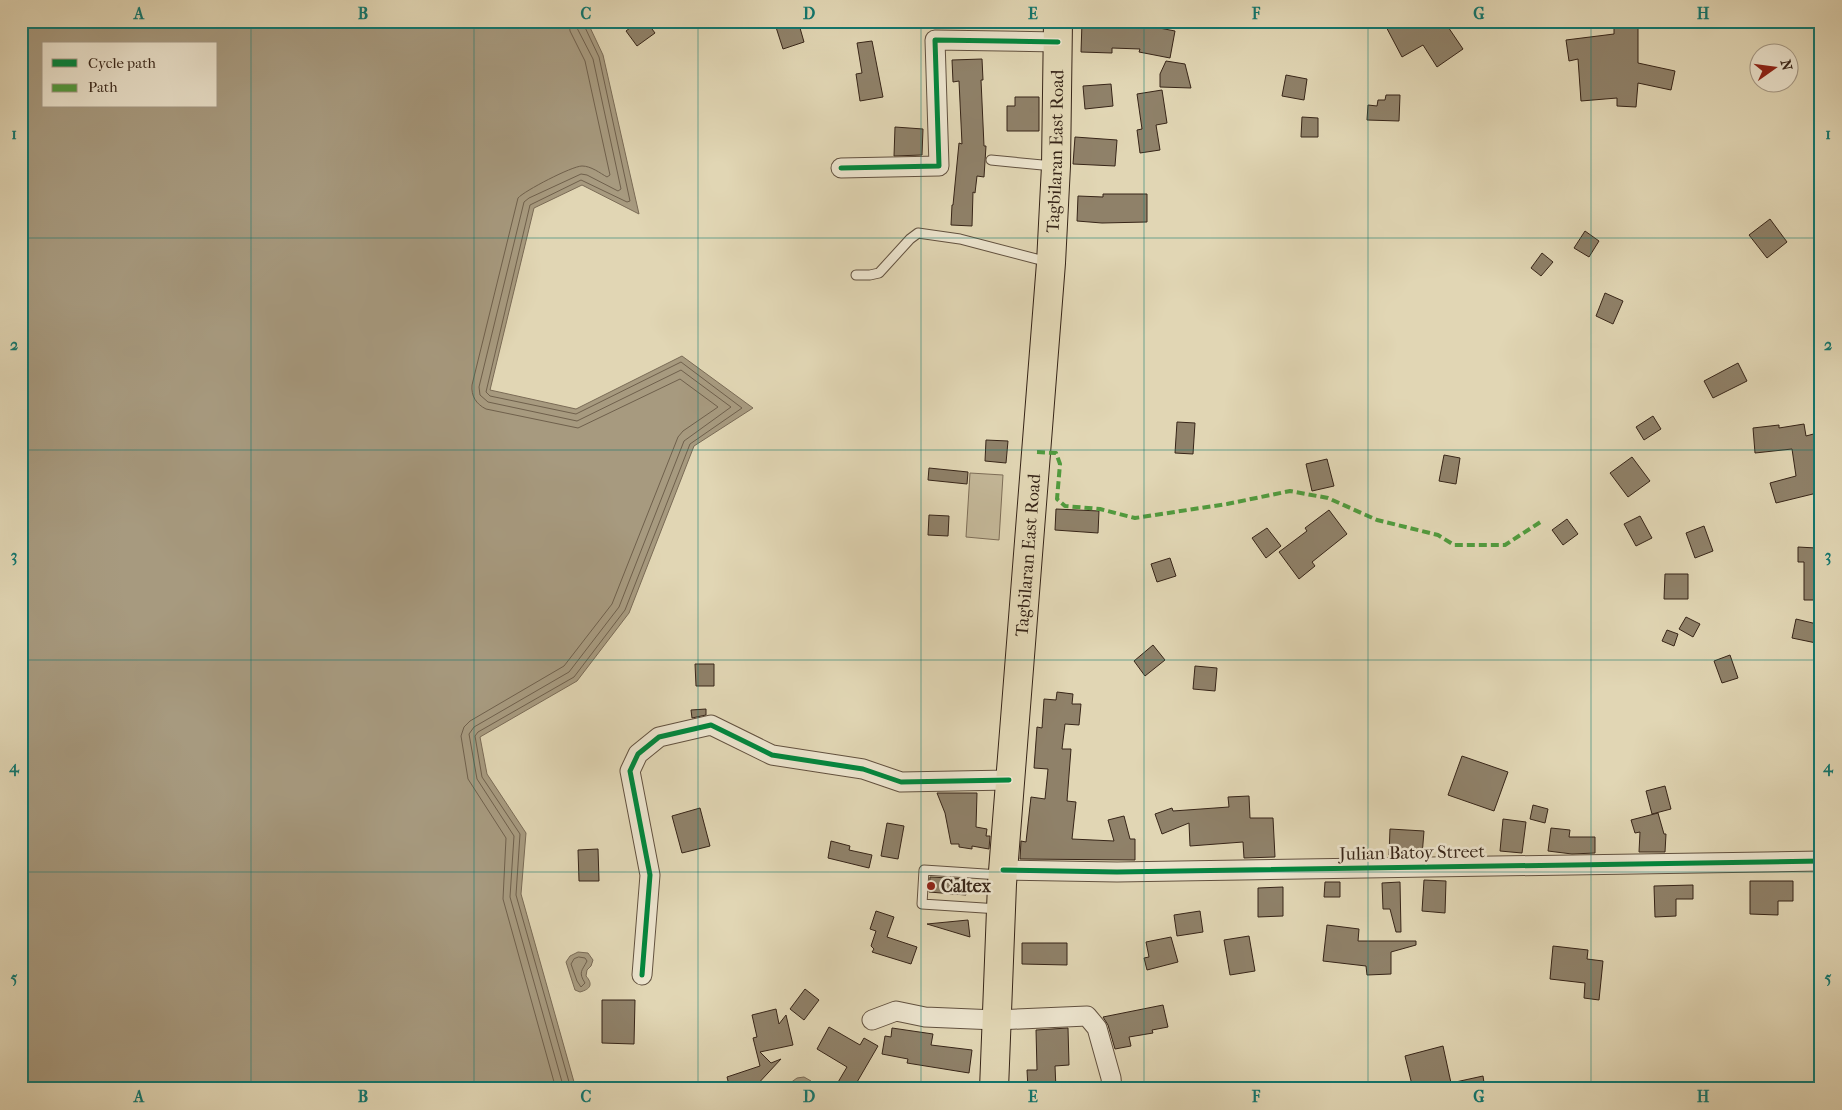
<svg xmlns="http://www.w3.org/2000/svg" width="1842" height="1110" font-family="'IM FELL French Canon',serif">
<style>
.green{fill:#c4b899;stroke:#7e6e58}
.water{fill:#a79a7f;stroke:#7a6b56;fill-rule:evenodd}
.lines{fill:none;stroke-linecap:round;stroke-linejoin:round}
.shore{stroke:#6f604c;stroke-width:1}
.building{fill:#8f8169;stroke:#372518}
.service-casing{stroke:#62513f;stroke-width:11}
.minor-casing{stroke:#62513f;stroke-width:21}
.primary-casing{stroke:#372518;stroke-width:30}
.service{stroke:#ece4ce;stroke-width:9}
.minor{stroke:#ece4ce;stroke-width:19}
.primary{stroke:#e1d6b4;stroke-width:28}
.quiet{stroke:#519b3e;stroke-width:4;stroke-dasharray:8 4;stroke-linecap:butt}
.cycleway-casing{stroke:#ece4ce;stroke-width:8}
.cycleway{stroke:#00873e;stroke-width:5}
.grid{fill:none;stroke:#0f766e;stroke-width:1;stroke-opacity:0.55}
.poi-dot{fill:#8f2418;stroke:#ece4ce;stroke-width:2}
.labels{text-anchor:middle;dominant-baseline:central;stroke-width:5;stroke-linejoin:round;paint-order:stroke}
.street-label{font-size:18px;fill:#372518;stroke:#ece4ce}
.poi-label{font-size:18px;font-weight:bold;fill:#372518;stroke:#ece4ce;text-anchor:start}
.neatline{fill:none;stroke:#0f766e;stroke-width:2}
.grid-label{font-size:16px;text-anchor:middle;font-weight:bold;fill:#0f766e}
</style>
<rect width="100%" height="100%" fill="#e1d6b4"/>
<filter id="stains"><feTurbulence type="fractalNoise" baseFrequency=".004" numOctaves="4"/><feColorMatrix values="0 0 0 0 .2 0 0 0 0 .09 0 0 0 0 .02 0 0 0 .5 -.17"/></filter>
<radialGradient id="worn" r=".72"><stop offset=".6" stop-color="#630" stop-opacity="0"/><stop offset="1" stop-color="#630" stop-opacity=".3"/></radialGradient>
<!-- green -->
<path class="green" d="M970,473l33,2 -4,65 -33,-3z"/>
<!-- water -->
<g class="water">
<path d="M21,21h566l16,34 36,159 -57,-29 -48,23 -44,182 86,19 106,-53 71,52 -59,38 -65,167 -52,68 -97,56 7,37 39,59 -5,61 55,195h-555zM44,44h172v62h-172z"/>
<path d="M578,952l10,1 5,7 -2,6 -4,4 -1,6c7,8 5,13 -6,16l-5,-2 -9,-28 4,-6z"/>
<path d="M804,1077l7,4 2,8h-31l15,-11z"/>
</g>
<g class="lines">
<!-- shore -->
<g class="shore">
<path d="M579,957l6,1 2,3c-5,10 -9,11 -2,22l-4,4 -4,-6 -6,-17 3,-5z"/>
<path d="M556,1089l-53,-190 3,-61 -38,-59 -7,-43 3,-9 6,-6 94,-55 48,-62 66,-167 5,-6 35,-24 -38,-28 -102,49 -92,-19c-10,-5 -15,-13 -14,-24l46,-187c6,-7 54,-32 64,-32 9,0 18,7 25,11l3,-2 -25,-114 -15,-30 -1,-10"/>
<path d="M564,1089l-54,-192 4,-61 -37,-57 -8,-45 5,-7 95,-55 50,-65 65,-166 47,-34 -50,-37 -104,51 -89,-19 -8,-7 -1,-8 45,-185 5,-4 52,-24 6,1 31,16 3,-2 -28,-130 -16,-31 -1,-7"/>
<path d="M571,1089l-55,-194 4,-61 -38,-57 -7,-41 3,-4 96,-55 51,-67 65,-166 52,-36 -61,-46 -105,52 -86,-18 -4,-4 44,-187 51,-25 46,22 3,-1 -31,-144 -17,-36"/>
</g>
</g>
<!-- building -->
<g class="building">
<path d="M639,21h7l9,12 -18,13 -11,-15z"/>
<path d="M774,21h24l6,21 -21,7z"/>
<path d="M1134,21h16l-1,5 26,5 -5,27 -31,-6 1,-3 -28,-1v5l-31,-1 1,-30 52,2z"/>
<path d="M1383,21h61l19,28 -26,18 -14,-22 -21,12z"/>
<path d="M1614,27h24v36l37,8 -4,19 -33,-7 -2,24 -19,-1v-8l-36,3 -3,-42 -9,2 -3,-21 48,-6z"/>
<path d="M872,41l11,56 -23,4 -4,-27 6,-1 -5,-30z"/>
<path d="M982,59l1,21h-2l3,66h2l-2,31 -7,-1 -2,17 -2,-1 -1,34 -21,-1 1,-20h1l6,-62 3,1 -3,-63 -6,1 -1,-22z"/>
<path d="M1166,61l19,3 6,24 -31,-1v-13z"/>
<path d="M1286,75l21,4 -3,21 -22,-4z"/>
<path d="M1111,84l2,22 -28,3 -2,-23z"/>
<path d="M1162,90l5,33 -11,2 4,25 -20,3 -3,-23 5,-1 -5,-35z"/>
<path d="M1386,95h14l-1,26 -32,-1 1,-15 9,1 1,-6h7z"/>
<path d="M1015,97h24v34h-32v-25h8z"/>
<path d="M1302,117l16,1v19h-17z"/>
<path d="M895,127l28,2 -1,26 -28,1z"/>
<path d="M1075,137l42,3 -2,26 -42,-2z"/>
<path d="M1103,194h44v28l-45,1 -25,-2 1,-25 25,1z"/>
<path d="M1770,219l17,23 -20,16 -18,-23z"/>
<path d="M1585,231l14,10 -10,16 -15,-9z"/>
<path d="M1542,253l11,9 -12,14 -10,-8z"/>
<path d="M1605,293l18,8 -10,23 -17,-8z"/>
<path d="M1738,363l9,18 -34,17 -9,-17z"/>
<path d="M1653,416l8,13 -17,11 -8,-13z"/>
<path d="M1177,422l18,1 -2,31 -18,-1z"/>
<path d="M1804,424l2,12 15,-4v60l-45,11 -6,-20 26,-7 -4,-27 -37,4 -2,-25 26,-3v3z"/>
<path d="M986,440l22,1 -2,22 -21,-2z"/>
<path d="M1444,455l16,3 -4,26 -17,-3z"/>
<path d="M1632,457l18,24 -22,16 -18,-24z"/>
<path d="M1327,459l7,27 -22,5 -6,-27z"/>
<path d="M929,468l39,4 -1,12 -39,-4z"/>
<path d="M1056,509l43,2 -1,22 -43,-3z"/>
<path d="M1329,510l18,24 -35,28 3,4 -16,13 -20,-27 28,-21 -2,-3z"/>
<path d="M929,515l20,1 -1,20 -20,-1z"/>
<path d="M1640,516l12,22 -16,8 -12,-22z"/>
<path d="M1567,519l11,15 -15,11 -11,-15z"/>
<path d="M1704,526l9,25 -18,7 -9,-25z"/>
<path d="M1267,528l14,18 -15,12 -14,-20z"/>
<path d="M1798,547l18,1v27h4l1,25h-17v-38h-6z"/>
<path d="M1170,558l6,18 -19,6 -6,-18z"/>
<path d="M1665,574h23v25h-24z"/>
<path d="M1686,617l14,7 -7,13 -14,-8z"/>
<path d="M1796,619l25,6v19l-29,-6z"/>
<path d="M1667,630l11,4 -4,12 -12,-5z"/>
<path d="M1153,645l12,15 -20,16 -11,-15z"/>
<path d="M1730,655l8,23 -16,5 -8,-22z"/>
<path d="M695,664h19v22h-18z"/>
<path d="M1195,666l22,2 -2,23 -22,-2z"/>
<path d="M1057,692l16,2 -1,10h9l-2,21 -14,-1 -3,25h9l-4,52 9,1 -4,37 42,2 -6,-21 16,-4 6,23h5v21l-115,-1 1,-18 5,1 5,-45 14,2 3,-30 -14,-1 3,-41 5,1 2,-29 12,1z"/>
<path d="M706,709v6l-14,3 -1,-8z"/>
<path d="M1462,756l46,16 -14,39 -46,-16z"/>
<path d="M1665,786l6,23 -19,5 -6,-23z"/>
<path d="M937,793h40l-1,34 11,2 -1,7h4l-1,13 -17,-3v3l-13,-2v-3h-8l-6,-31z"/>
<path d="M1249,796l1,22h23l2,39 -31,1 -1,-16 -53,4 -1,-23 -27,11 -7,-20 17,-6 1,3 56,-4 -1,-10z"/>
<path d="M1533,805l15,4 -3,14 -15,-4z"/>
<path d="M700,808l10,38 -28,7 -10,-37z"/>
<path d="M1658,813l6,21h2l-1,18h-26l1,-20 -5,1 -4,-13z"/>
<path d="M1503,819l23,3 -4,31 -22,-2z"/>
<path d="M887,823l17,3 -6,33 -17,-3z"/>
<path d="M1551,828l19,2 -1,7h26v16l-23,1 -24,-3z"/>
<path d="M1390,829l34,2 -2,25 -33,-1z"/>
<path d="M831,841l19,5 -1,4 23,5 -3,13 -41,-10z"/>
<path d="M598,849l1,32h-20l-1,-31z"/>
<path d="M930,877l37,2 -1,16 -37,-3z"/>
<path d="M1424,880l22,1 -1,32 -23,-2z"/>
<path d="M1750,881h43v20h-15v14l-28,-1z"/>
<path d="M1325,882h15v15h-16z"/>
<path d="M1400,882l1,50h-5l-6,-23h-7l-1,-26z"/>
<path d="M1693,885v14h-17v17l-21,1 -1,-31z"/>
<path d="M1283,887v29l-25,1v-29z"/>
<path d="M876,911l18,6 -7,20 30,10 -6,17 -39,-12 2,-3 -3,-3 5,-15 -6,-2z"/>
<path d="M1200,911l3,21 -26,4 -3,-21z"/>
<path d="M968,920l2,17 -43,-13z"/>
<path d="M1327,925l32,4 -1,12h58v4l-25,7v22l-24,1 -1,-9 -43,-5z"/>
<path d="M1249,936l6,35 -25,4 -6,-35z"/>
<path d="M1171,937l7,25 -31,8 -3,-12 5,-1 -3,-15z"/>
<path d="M1022,943h45v22l-45,-1z"/>
<path d="M1553,946l35,4 -1,9 16,2 -4,39 -15,-2 1,-15 -35,-4z"/>
<path d="M805,989l14,11 -15,20 -14,-11z"/>
<path d="M602,1000h33l-1,44 -32,-1z"/>
<path d="M1163,1005l5,22 -16,3 1,3 -24,4 2,9 -16,3 -7,-24 -5,-8z"/>
<path d="M776,1009l3,15 7,-9 7,30 -33,7 11,11 10,-4 -26,28 -25,2 -3,-12 33,-11 -7,-28 4,-1 -5,-22z"/>
<path d="M829,1027l31,18 4,-7 14,8 -25,43h-19l13,-22 -30,-18z"/>
<path d="M892,1028l41,6 -2,11 41,5 -3,23 -62,-10 1,-4 -26,-5 3,-18 6,1z"/>
<path d="M1068,1028l1,37 -14,1 1,23h-28l-1,-19h10l-1,-40z"/>
<path d="M1443,1046l8,37 32,-7 2,13h-72l-8,-33z"/>
</g>
<g class="lines">
<defs>
<g id="service">
<path d="M991,160l62,6"/>
<path d="M856,275h14l9,-2 31,-34 8,-6 42,6 88,23"/>
<path d="M999,909l-77,-5 2,-34 76,5"/>
</g>
<g id="minor">
<path d="M841,168l98,-2 -4,-126 123,2"/>
<path d="M1003,870l114,2 704,-11"/>
<path d="M642,975l8,-100 -20,-104 8,-17 21,-17 52,-12 61,30 91,14 38,13 108,-2"/>
<path d="M872,1020l24,-9 29,6 71,3 91,-4 10,12 14,50 1,11"/>
</g>
<g id="primary">
<path id="s1" d="M994,1089l8,-205 49,-621 5,-97 2,-145"/>
</g>
</defs>
<!-- service casing -->
<use href="#service" class="service-casing"/>
<!-- minor casing -->
<use href="#minor" class="minor-casing"/>
<!-- primary casing -->
<use href="#primary" class="primary-casing"/>
<!-- service -->
<use href="#service" class="service"/>
<!-- minor -->
<use href="#minor" class="minor"/>
<!-- primary -->
<use href="#primary" class="primary"/>
<!-- quiet -->
<path class="quiet" d="M1037,452l19,1 4,11 -3,35 8,7 35,3 35,9 92,-14 63,-13 38,7 49,22 61,15 16,10h51l37,-24"/>
<defs>
<g id="cycleway">
<path d="M841,168l98,-2 -4,-126 123,2"/>
<path d="M1003,870l114,2 704,-11"/>
<path d="M642,975l8,-100 -20,-104 8,-17 21,-17 52,-12 61,30 91,14 38,13 108,-2"/>
</g>
</defs>
<!-- cycleway casing -->
<use href="#cycleway" class="cycleway-casing"/>
<!-- cycleway -->
<use href="#cycleway" class="cycleway"/>
</g>
<!-- grid -->
<path class="grid" d="M251,21v1068M474,21v1068M698,21v1068M921,21v1068M1144,21v1068M1368,21v1068M1591,21v1068M21,238h1800M21,450h1800M21,660h1800M21,872h1800"/>
<!-- markers -->
<circle class="poi-dot" cx="931" cy="886" r="5"/>
<g class="labels">
<!-- street labels -->
<g class="street-label">
<text stroke="none"><textPath href="#s1" startOffset="940">Tagbilaran East Road</textPath></text>
<text stroke="none"><textPath href="#s1" startOffset="535">Tagbilaran East Road</textPath></text>
<text transform="translate(1412 853) rotate(-1)">Julian Batoy Street</text>
</g>
<!-- poi labels -->
<g class="poi-label">
<text x="941" y="886">Caltex</text>
</g>
</g>
<!-- margin -->
<rect width="1842" height="1110" fill="none" stroke="#e1d6b4" stroke-width="55"/>
<!-- legend -->
<rect x="42" y="42" width="175" height="65" fill="#ece4ce" stroke="#a49885"/>
<rect x="52" y="59" width="25" height="8" fill="#00873e" stroke="#a49885"/>
<text x="88" y="68" font-size="15" fill="#372518">Cycle path</text>
<rect x="52" y="84" width="25" height="8" fill="#519b3e" stroke="#a49885"/>
<text x="88" y="92" font-size="15" fill="#372518">Path</text>
<!-- north arrow -->
<g transform="translate(1774 68) rotate(76)"><circle r="24" fill="#ece4ce" stroke="#a49885"/>
<path d="M0-4L9 19L0 12L-9 19Z" fill="#8f2418"/>
<text y="-8" font-size="14" font-weight="bold" text-anchor="middle" fill="#372518">N</text>
</g>
<rect x="28" y="28" width="1786" height="1054" class="neatline"/>
<g class="grid-label">
<text x="139" y="19">A</text>
<text x="363" y="19">B</text>
<text x="586" y="19">C</text>
<text x="809" y="19">D</text>
<text x="1033" y="19">E</text>
<text x="1256" y="19">F</text>
<text x="1479" y="19">G</text>
<text x="1703" y="19">H</text>
<text x="14" y="139">1</text>
<text x="1828" y="139">1</text>
<text x="14" y="350">2</text>
<text x="1828" y="350">2</text>
<text x="14" y="561">3</text>
<text x="1828" y="561">3</text>
<text x="14" y="772">4</text>
<text x="1828" y="772">4</text>
<text x="14" y="983">5</text>
<text x="1828" y="983">5</text>
<text x="139" y="1102">A</text>
<text x="363" y="1102">B</text>
<text x="586" y="1102">C</text>
<text x="809" y="1102">D</text>
<text x="1033" y="1102">E</text>
<text x="1256" y="1102">F</text>
<text x="1479" y="1102">G</text>
<text x="1703" y="1102">H</text>
</g>
<rect width="100%" height="100%" filter="url(#stains)"/>
<rect width="100%" height="100%" fill="url(#worn)"/>
</svg>
